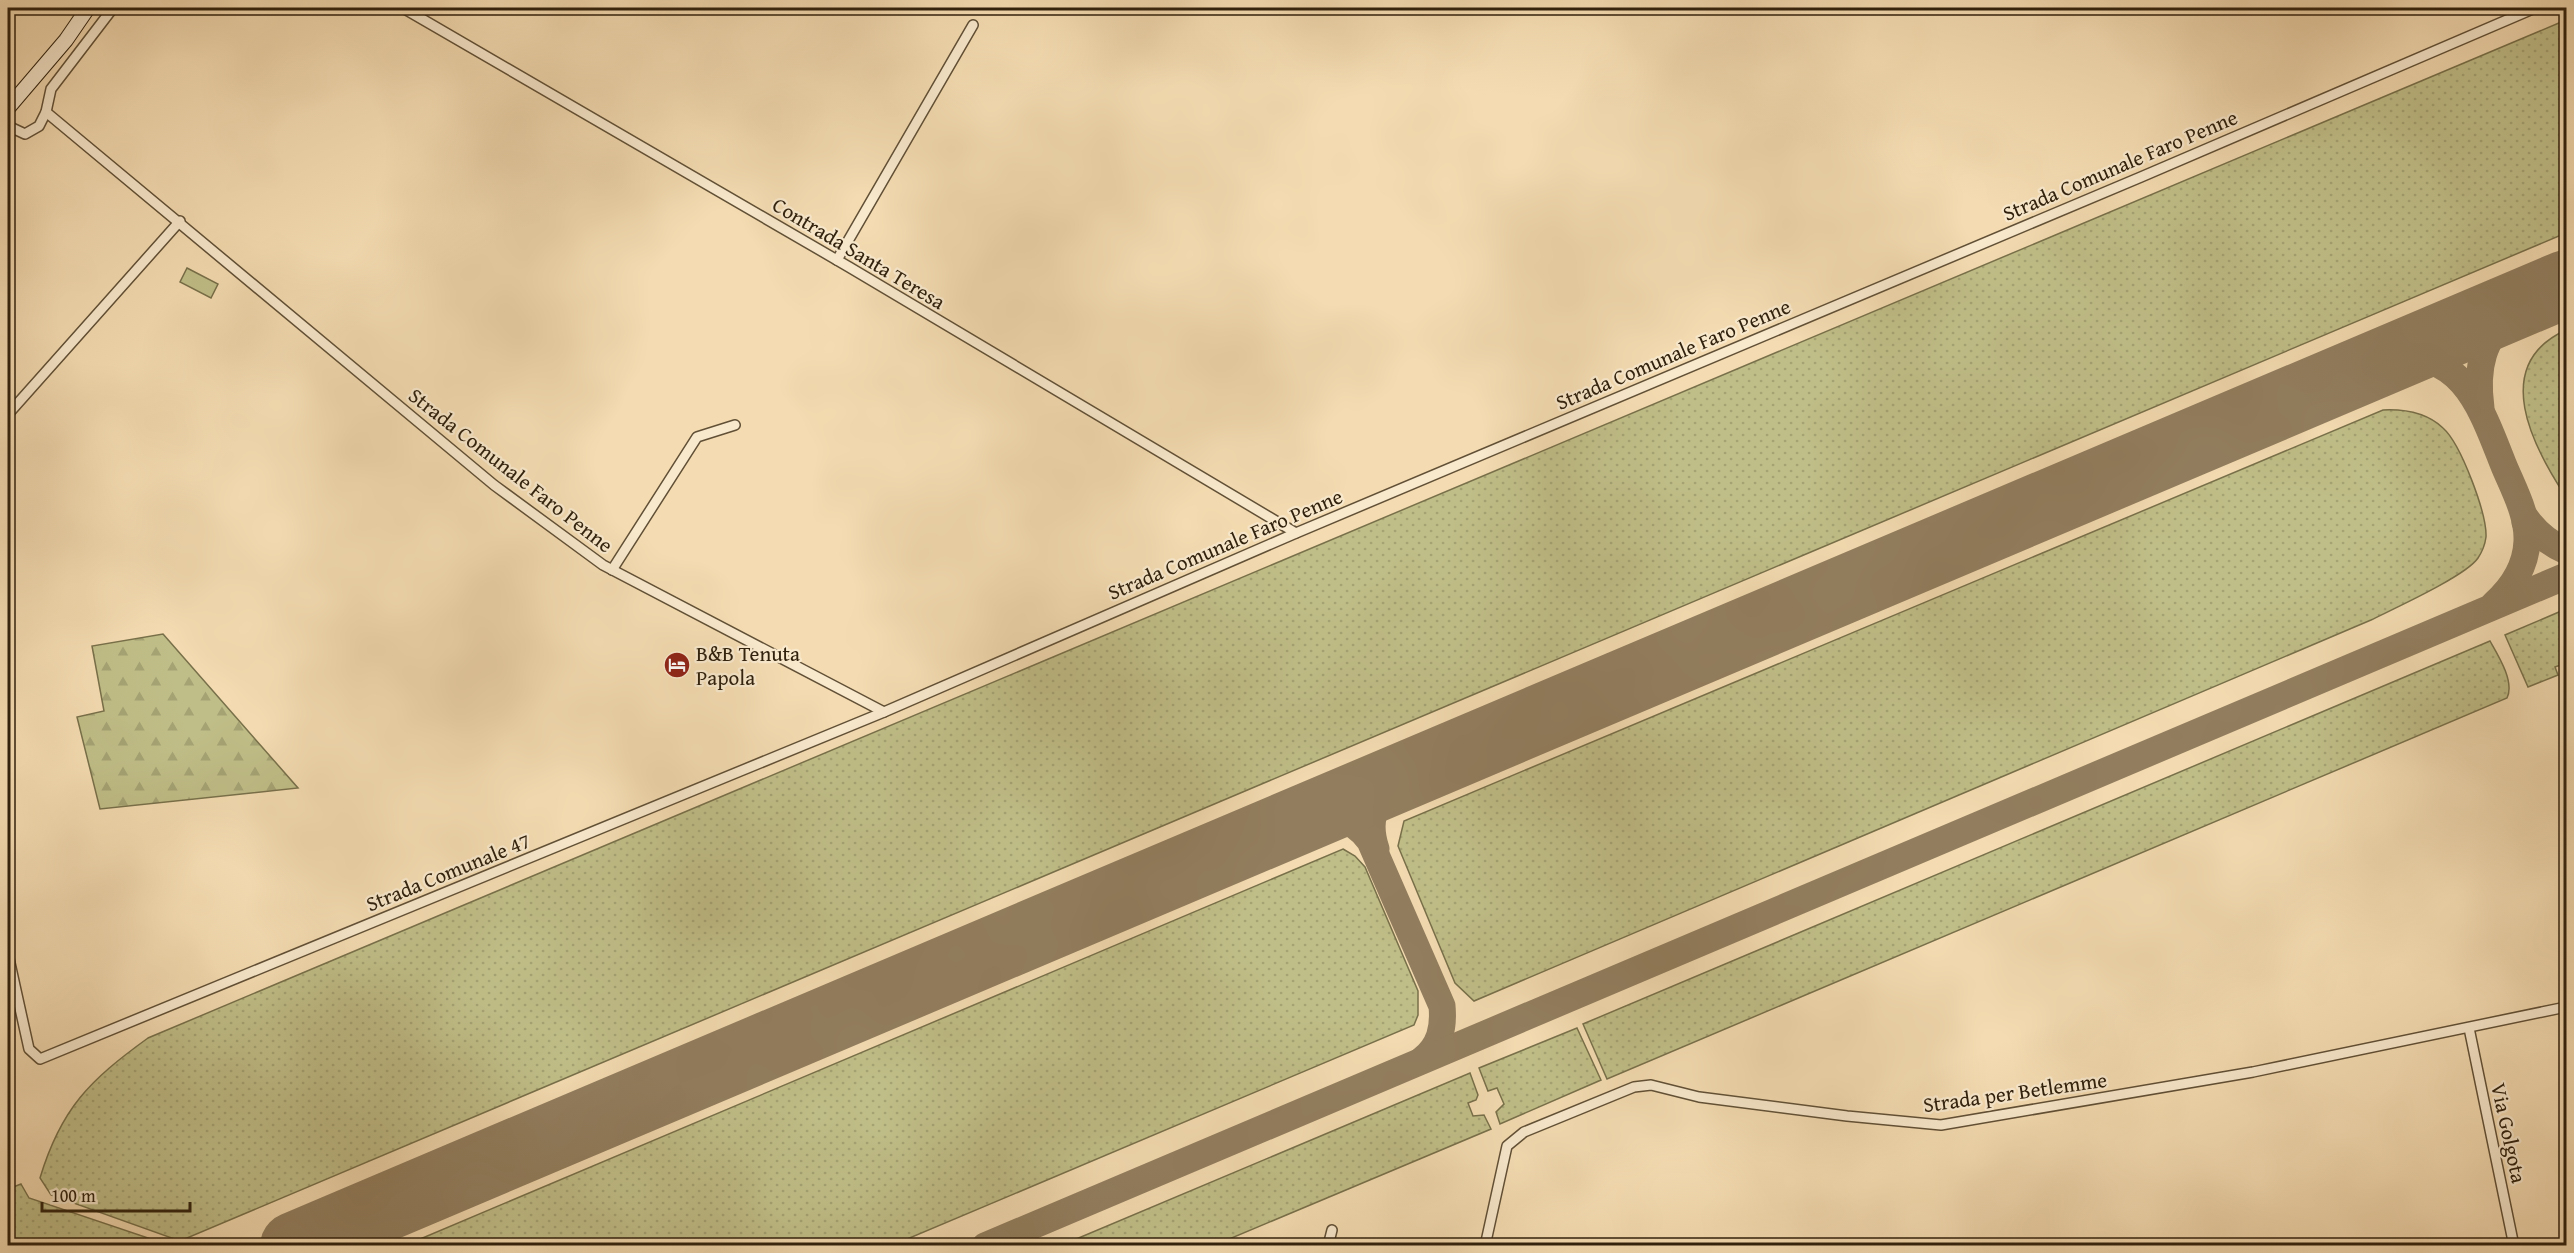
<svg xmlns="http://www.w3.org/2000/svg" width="2574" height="1253" font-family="'Gentium Book Plus',serif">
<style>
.grass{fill:url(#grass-dots);stroke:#78704a;stroke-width:1.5}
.forest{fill:url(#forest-firs);stroke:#78704a;stroke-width:1.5}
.park{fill:#c0be88;stroke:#78704a;stroke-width:1.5}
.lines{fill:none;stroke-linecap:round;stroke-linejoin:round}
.taxiway{stroke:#927e5f;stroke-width:27}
.runway{stroke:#927e5f;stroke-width:68}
.street-casing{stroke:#615036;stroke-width:12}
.secondary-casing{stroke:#30210d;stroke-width:16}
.street{stroke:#f8e8cc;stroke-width:9}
.secondary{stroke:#f8e8cc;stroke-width:14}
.labels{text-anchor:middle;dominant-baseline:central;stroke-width:4.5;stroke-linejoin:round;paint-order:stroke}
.street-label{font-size:21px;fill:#30210d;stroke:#f8e8cc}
.poi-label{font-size:21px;fill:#30210d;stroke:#f8e8cc;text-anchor:start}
</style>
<defs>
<pattern id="grass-dots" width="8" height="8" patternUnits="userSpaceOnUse" patternTransform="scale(1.5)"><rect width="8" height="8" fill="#c0be88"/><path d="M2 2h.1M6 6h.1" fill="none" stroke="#a5a374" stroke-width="1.8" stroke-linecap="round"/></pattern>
<pattern id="forest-firs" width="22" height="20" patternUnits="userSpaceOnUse" patternTransform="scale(1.5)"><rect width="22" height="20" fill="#c0be88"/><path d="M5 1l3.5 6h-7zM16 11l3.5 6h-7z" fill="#a5a374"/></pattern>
</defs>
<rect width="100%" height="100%" fill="#f4dbb1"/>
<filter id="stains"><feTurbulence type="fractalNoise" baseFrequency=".00333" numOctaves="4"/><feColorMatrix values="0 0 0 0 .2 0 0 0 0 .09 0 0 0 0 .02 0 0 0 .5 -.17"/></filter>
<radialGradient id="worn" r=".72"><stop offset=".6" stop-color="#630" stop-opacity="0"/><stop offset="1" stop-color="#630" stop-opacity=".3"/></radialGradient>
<!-- grass -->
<g class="grass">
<path d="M2566,20v213l-2386,1008 -129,-46 -11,-17c21,-70 50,-98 108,-140z"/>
<path d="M2566,330v167c-33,-50 -77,-132 0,-167z"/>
<path d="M2383,410c21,-1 44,3 60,18 18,16 44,86 43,109 -1,8 -4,15 -8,21 -12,18 -85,51 -107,62l-897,381 -19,-18 -57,-137 6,-25z"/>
<path d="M2566,609v54l-11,4 3,8 -30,12 -23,-52z"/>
<path d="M2490,641c8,14 25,41 17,57l-900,381 -24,-55z"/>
<path d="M1343,849l12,7 10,11 53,124v24l-4,10 -521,220h-487z"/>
<path d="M1577,1028l24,52 -101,44 -4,-12 8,-8 -7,-16 -9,3 -9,-23z"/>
<path d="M1470,1073l8,22 -2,5 -8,3 5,13 11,-1 7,14 -276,116h-153z"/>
<path d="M21,1184l8,14 134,45v2h-155v-56z"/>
</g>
<!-- forest -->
<path class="forest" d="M163,634l135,154 -198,21 -23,-92 27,-6 -12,-65z"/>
<!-- park -->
<path class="park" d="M187,268l31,16 -7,14 -31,-16z"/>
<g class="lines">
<!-- taxiway -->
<g class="taxiway">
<path d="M2389,359c74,-12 93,52 115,107 10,24 24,49 23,75 -1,25 -15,47 -33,63"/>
<path d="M2481,408c-6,-44 3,-66 30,-101"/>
<path d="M2525,522v-5c11,16 23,26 41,34"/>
<path d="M1291,823c32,-7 57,-12 79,18l72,165c2,22 -2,40 -20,54"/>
<path d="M1376,849c-14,-43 10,-57 42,-80"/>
<path d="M985,1246l1581,-670"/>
</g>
<!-- runway -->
<path class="runway" d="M294,1246l2272,-962"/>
<defs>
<g id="street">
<path d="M403,8l446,259 447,266"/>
<path d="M46,112l448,373 109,80 281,147"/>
<path d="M8,126l17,8 14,-8 7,-14 5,-23 62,-81"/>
<path d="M837,260l136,-235"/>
<path d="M10,412l170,-191"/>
<path d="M612,570l85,-133 38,-12"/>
<path d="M8,954l21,95 11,10 844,-347 412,-179 845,-356 394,-169"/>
<path d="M2469,1028l45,218"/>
<path d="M1328,1246l4,-16"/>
<path d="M1485,1246l22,-100 17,-14 110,-45 17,-2 48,12 148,19 94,9 312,-53 313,-65"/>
</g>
<path id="secondary" d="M8,108l58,-68 22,-32"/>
</defs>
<!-- street casing -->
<use href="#street" class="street-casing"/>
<!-- secondary casing -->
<use href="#secondary" class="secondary-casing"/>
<!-- street -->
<use href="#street" class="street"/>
<!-- secondary -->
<use href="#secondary" class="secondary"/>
</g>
<!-- icons -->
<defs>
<symbol id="hotel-disc" viewBox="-11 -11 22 22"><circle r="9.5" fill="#8f2418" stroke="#f8e8cc"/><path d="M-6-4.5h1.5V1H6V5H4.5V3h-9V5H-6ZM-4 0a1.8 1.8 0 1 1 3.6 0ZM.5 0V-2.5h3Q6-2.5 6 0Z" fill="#fff"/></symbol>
</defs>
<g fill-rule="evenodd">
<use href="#hotel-disc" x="662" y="650" width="30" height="30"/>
</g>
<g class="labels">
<!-- street labels -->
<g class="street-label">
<text transform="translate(2120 165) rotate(-23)">Strada Comunale Faro Penne</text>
<text transform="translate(859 253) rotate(31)">Contrada Santa Teresa</text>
<text transform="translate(1673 354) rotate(-23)">Strada Comunale Faro Penne</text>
<text transform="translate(511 470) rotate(38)">Strada Comunale Faro Penne</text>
<text transform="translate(1225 544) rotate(-23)">Strada Comunale Faro Penne</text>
<text transform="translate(448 872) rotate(-22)">Strada Comunale 47</text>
<text transform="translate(2015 1092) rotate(-8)">Strada per Betlemme</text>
<text transform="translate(2509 1133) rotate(78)">Via Golgota</text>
</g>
<!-- poi labels -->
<g class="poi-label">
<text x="696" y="653">B&amp;B Tenuta<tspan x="696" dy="24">Papola</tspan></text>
</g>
</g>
<!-- margin -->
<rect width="2574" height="1253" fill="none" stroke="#f4dbb1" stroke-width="30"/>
<rect x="9" y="9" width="2556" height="1235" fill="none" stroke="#30210d" stroke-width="3"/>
<rect x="15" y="15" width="2544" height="1223" fill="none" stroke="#30210d" stroke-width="1.5"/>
<!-- scale -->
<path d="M42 1202v9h148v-9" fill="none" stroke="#30210d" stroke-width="3"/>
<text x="51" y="1202" font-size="18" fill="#30210d" stroke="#f8e8cc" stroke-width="4.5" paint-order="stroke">100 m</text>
<rect width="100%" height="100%" filter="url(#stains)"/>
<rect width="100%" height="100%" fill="url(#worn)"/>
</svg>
